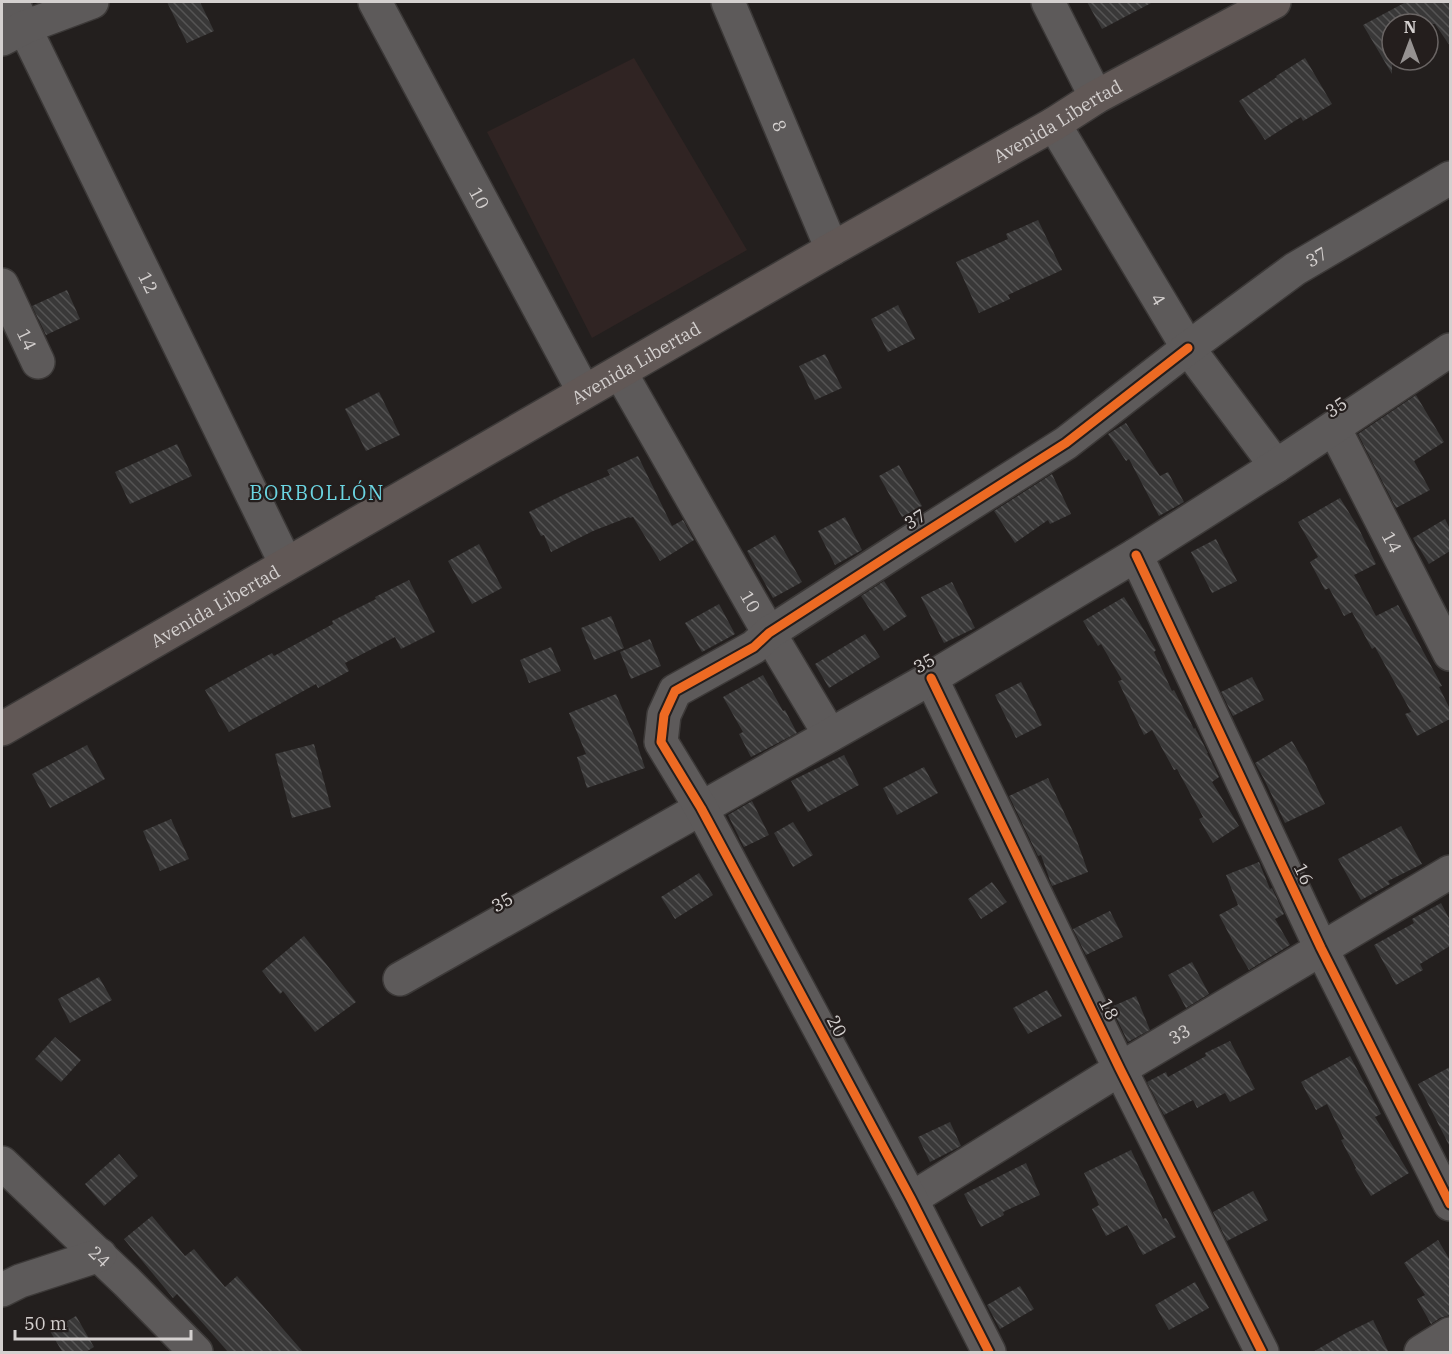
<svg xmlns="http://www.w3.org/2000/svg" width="1452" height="1354" font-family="'IBM Plex Serif',serif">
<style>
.built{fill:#302423}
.building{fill:url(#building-back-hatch)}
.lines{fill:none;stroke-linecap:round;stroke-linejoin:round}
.minor-casing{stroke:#3c3938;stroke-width:36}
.major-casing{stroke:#3c3938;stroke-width:36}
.minor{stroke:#5d5a5a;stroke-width:33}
.major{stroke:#615856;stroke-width:33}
.cycleway-casing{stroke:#241e1d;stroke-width:13}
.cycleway{stroke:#ed6a23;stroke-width:9}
.labels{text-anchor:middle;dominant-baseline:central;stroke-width:4.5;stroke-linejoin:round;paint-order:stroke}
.street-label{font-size:18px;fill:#d4d0cf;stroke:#241e1d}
.neighbourhood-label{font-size:20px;letter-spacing:1.5px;fill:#6bd5e2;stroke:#241e1d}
</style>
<defs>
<pattern id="building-back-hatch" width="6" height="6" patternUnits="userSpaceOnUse" patternTransform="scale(1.5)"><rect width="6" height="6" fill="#393838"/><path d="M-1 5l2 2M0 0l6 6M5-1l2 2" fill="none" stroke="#555454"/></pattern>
</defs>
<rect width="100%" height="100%" fill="#231f1e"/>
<!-- built -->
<path class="built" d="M634,58l113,192 -155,88 -105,-206z"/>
<!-- building -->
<g class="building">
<path d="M167,2h33l14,29 -27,12z"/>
<path d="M1087,2h66l-51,27z"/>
<path d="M1406,2h44v44l-15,-22h-43v50l-29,-49z"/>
<path d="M1305,58l27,46 -29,17 -2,-4 -36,23 -26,-39 38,-24 -1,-1z"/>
<path d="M1038,220l24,50 -54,25 2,4 -31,14 -23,-51 52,-23 -2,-5z"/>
<path d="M67,290l13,29 -34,16 -14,-29z"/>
<path d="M898,305l17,34 -27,13 -17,-33z"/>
<path d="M825,354l17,34 -27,12 -16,-34z"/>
<path d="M379,392l21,43 -34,16 -21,-42z"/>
<path d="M1416,395l28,47 -30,19 16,29 -34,18 -38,-74z"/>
<path d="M1126,423l34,53 8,-4 16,30 -25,14 -30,-57 -3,2 -18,-27z"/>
<path d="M177,444l15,32 -62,28 -15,-32z"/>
<path d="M638,456l34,70 11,-6 11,20 -34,21 -27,-44 -3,1 -1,-1 -36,14 -42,21 -7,-17 -3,1 -12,-24 36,-18 45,-19 -3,-5z"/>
<path d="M899,465l23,41 -20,11 -23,-41z"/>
<path d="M1052,474l19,40 -21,10 -2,-4 -33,23 -21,-32z"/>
<path d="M1340,498l18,29 18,37 -22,11 22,41 22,-11 44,81 -3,1 11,22v10l-33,17 -12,-22 6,-2 -36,-65 -3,2 -20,-37 -8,4 -15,-28 -4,2 -15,-28 8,-5 -20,-35z"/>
<path d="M845,517l17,33 -27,15 -17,-34z"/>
<path d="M1445,519l5,10v22l-21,13 -16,-26z"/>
<path d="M775,535l27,47 -29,16 -26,-47z"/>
<path d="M1216,539l21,42 -25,12 -21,-41z"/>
<path d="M479,544l23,44 -30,16 -24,-43z"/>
<path d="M409,580l26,52 -34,17 -6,-12 -50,26 4,8 -31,17 -2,-4 -87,48 -24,-42 67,-37 2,3 59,-32 -1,-3 44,-22 -1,-2z"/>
<path d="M884,581l23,35 -23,15 -23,-35z"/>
<path d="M952,582l23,46 -31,15 -23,-46z"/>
<path d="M1124,597l32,53 -2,2 18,39 2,-1 20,39 1,-1 13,25h-1l12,24 -7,5 27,44 -26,17 -14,-24 4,-2 -26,-48 -3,1 -22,-40 -8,5 -26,-54 4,-1 -21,-36 -3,2 -15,-25z"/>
<path d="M719,604l16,30 -33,18 -17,-29z"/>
<path d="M611,616l13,32 -30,12 -13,-32z"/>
<path d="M865,634l15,23 -51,31 -14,-24z"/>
<path d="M650,639l11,27 -30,13 -11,-27z"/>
<path d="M551,647l10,24 -32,12 -9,-23z"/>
<path d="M763,675l20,36 2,-1 12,23 -46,24 -12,-23 4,-2 -20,-35z"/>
<path d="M1252,677l12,23 -31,16 -12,-24z"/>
<path d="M1021,682l21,43 -26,13 -21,-43z"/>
<path d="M616,694l19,44 10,30 -58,20 -10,-31 9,-3 -17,-41z"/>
<path d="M1292,741l14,24 19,39 -40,19 -21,-44 -9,-16z"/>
<path d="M314,744l17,63 -39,11 -17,-64z"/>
<path d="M87,745l18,34 -55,29 -18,-34z"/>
<path d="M844,755l15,30 -51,27 -17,-31z"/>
<path d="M924,767l14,26 -41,22 -14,-27z"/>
<path d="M1048,778l28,60 12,34 -36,14 -11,-31 -3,1 -29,-60z"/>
<path d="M752,801l17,34 -25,12 -16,-32z"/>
<path d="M171,819l18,40 -29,12 -17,-40z"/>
<path d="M793,822l20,33 -20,12 -19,-34z"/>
<path d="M1401,826l21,38 -34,17 2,3 -29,16 -23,-41z"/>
<path d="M1259,862l11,27 2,-1 12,26 -9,5 15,26 -41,25 -10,-17 -20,-38 19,-10 -12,-30z"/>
<path d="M699,873l14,22 -38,24 -14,-22z"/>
<path d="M992,882l15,20 -26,17 -13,-20z"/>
<path d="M1441,903l9,17v26l-30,18 3,6 -27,15 -22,-40 40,-22 -2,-4z"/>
<path d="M1110,911l13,26 -37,18 -13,-26z"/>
<path d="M304,936l52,66 -41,30 -32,-41 -3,3 -18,-23z"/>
<path d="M1192,962l17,32 -23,14 -18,-33z"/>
<path d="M99,977l13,23 -42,23 -12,-24z"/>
<path d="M1047,990l15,26 -34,18 -15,-26z"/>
<path d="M1136,996l14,34 -22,12 -17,-35z"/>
<path d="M55,1037l26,23 -20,22 -26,-23z"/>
<path d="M1230,1041l25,48 -25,13 -5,-9 -28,15 -4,-8 -29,15 -17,-33 19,-10 2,5 38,-21 -1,-3z"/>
<path d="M1350,1056l31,58 -6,3 34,56 -38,23 -16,-27 1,-1 -15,-28 3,-1 -17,-35 -11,6 -15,-28z"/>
<path d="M1450,1067v80l-32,-63z"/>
<path d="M950,1122l11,24 -31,16 -12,-25z"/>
<path d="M1131,1150l32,69 3,-1 10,19 -33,18 -16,-30 -21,11 -14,-27 7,-4 -15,-32z"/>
<path d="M119,1154l19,22 -34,30 -19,-22z"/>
<path d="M1026,1163l14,32 -37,17 1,3 -23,12 -17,-33z"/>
<path d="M1253,1191l15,29 -41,21 -14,-29z"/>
<path d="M152,1216l33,40 9,-7 31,38 12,-11 67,77h-75l-52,-59 -4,4 -49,-59z"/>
<path d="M1438,1240l12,20v55l-10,3 -9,6 -14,-25 8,-4 -21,-32z"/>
<path d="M1195,1282l14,26 -40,22 -14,-25z"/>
<path d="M1020,1286l14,23 -34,20 -13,-24z"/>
<path d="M76,1316l18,31 -10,6h-21l-13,-22z"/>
<path d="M1373,1320l16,33h-78l35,-20z"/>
</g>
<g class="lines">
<defs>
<g id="minor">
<path id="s1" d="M12,2l274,562"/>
<path id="s2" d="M375,2l209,390"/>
<path id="s3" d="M728,2l104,247"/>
<path d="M1048,2l48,95"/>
<path d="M2,39l23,-12 67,-25"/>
<path id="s4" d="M1054,124l134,224 88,118"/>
<path id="s5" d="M2,285l36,77"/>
<path id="s6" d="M620,372l149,261 61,102"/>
<path id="s7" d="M1334,428l116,226"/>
<path d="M1136,555l185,393 129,256"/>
<path d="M931,678l189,391 142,283"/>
<path d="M400,979l531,-301 205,-123 140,-89 174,-116"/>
<path id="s8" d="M2,1163l125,119 69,70"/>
<path id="s9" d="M911,1199l209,-130 330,-197"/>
<path d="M2,1290l18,-9 80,-26"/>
<path id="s10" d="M989,1352l-78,-153 -210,-391 -40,-66 3,-27 11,-24 79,-44 15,-14 138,-89 159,-101 122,-95 107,-79 155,-91"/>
<path d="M1421,1352l29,-18"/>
</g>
<g id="major">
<path id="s11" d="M2,729l830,-480 222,-125 42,-27 178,-95"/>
</g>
</defs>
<!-- minor casing -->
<use href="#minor" class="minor-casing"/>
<!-- major casing -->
<use href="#major" class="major-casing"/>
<!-- minor -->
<use href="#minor" class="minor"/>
<!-- major -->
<use href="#major" class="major"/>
<defs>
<g id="cycleway">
<path d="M1136,555l185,393 129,256"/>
<path d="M931,678l189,391 142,283"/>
<path d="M989,1352l-78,-153 -210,-391 -40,-66 3,-27 11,-24 79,-44 15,-14 138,-89 159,-101 122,-95"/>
</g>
</defs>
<!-- cycleway casing -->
<use href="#cycleway" class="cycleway-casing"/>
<!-- cycleway -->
<use href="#cycleway" class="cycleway"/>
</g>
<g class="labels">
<!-- street labels -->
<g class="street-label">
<text stroke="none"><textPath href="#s11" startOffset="1218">Avenida Libertad</textPath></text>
<text stroke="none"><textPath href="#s3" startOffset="134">8</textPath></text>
<text stroke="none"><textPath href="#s2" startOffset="222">10</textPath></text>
<text stroke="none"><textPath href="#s10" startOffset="1522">37</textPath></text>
<text stroke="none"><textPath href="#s1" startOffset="312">12</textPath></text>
<text stroke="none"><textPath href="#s4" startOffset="204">4</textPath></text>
<text stroke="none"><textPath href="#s5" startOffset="60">14</textPath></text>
<text stroke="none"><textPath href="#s11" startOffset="732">Avenida Libertad</textPath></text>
<text transform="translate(1336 407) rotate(-34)">35</text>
<text transform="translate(915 519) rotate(-32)">37</text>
<text stroke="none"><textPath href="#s7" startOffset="128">14</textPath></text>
<text stroke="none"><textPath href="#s6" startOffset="264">10</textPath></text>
<text stroke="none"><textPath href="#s11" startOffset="246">Avenida Libertad</textPath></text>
<text transform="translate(924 663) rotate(-30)">35</text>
<text transform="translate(1304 874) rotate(65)">16</text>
<text transform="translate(502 902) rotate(-30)">35</text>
<text transform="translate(1109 1009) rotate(64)">18</text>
<text transform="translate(837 1026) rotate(62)">20</text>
<text stroke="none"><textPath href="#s9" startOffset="315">33</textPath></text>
<text stroke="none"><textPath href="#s8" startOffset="135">24</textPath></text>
</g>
<!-- neighbourhood labels -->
<g class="neighbourhood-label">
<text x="317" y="492">BORBOLLÓN</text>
</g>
</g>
<!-- border -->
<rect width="1452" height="1354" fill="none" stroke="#d4d0cf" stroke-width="6"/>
<!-- north arrow -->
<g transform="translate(1410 42)"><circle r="28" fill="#241e1d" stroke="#6a6564" stroke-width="1.5"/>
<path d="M0-4.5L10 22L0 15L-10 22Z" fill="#969291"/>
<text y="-9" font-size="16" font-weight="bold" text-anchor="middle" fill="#d4d0cf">N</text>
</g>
<!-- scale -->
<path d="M15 1330v9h176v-9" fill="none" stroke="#d4d0cf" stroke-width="3"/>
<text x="24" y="1330" font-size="18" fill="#d4d0cf" stroke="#241e1d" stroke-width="4.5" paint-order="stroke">50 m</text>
</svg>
